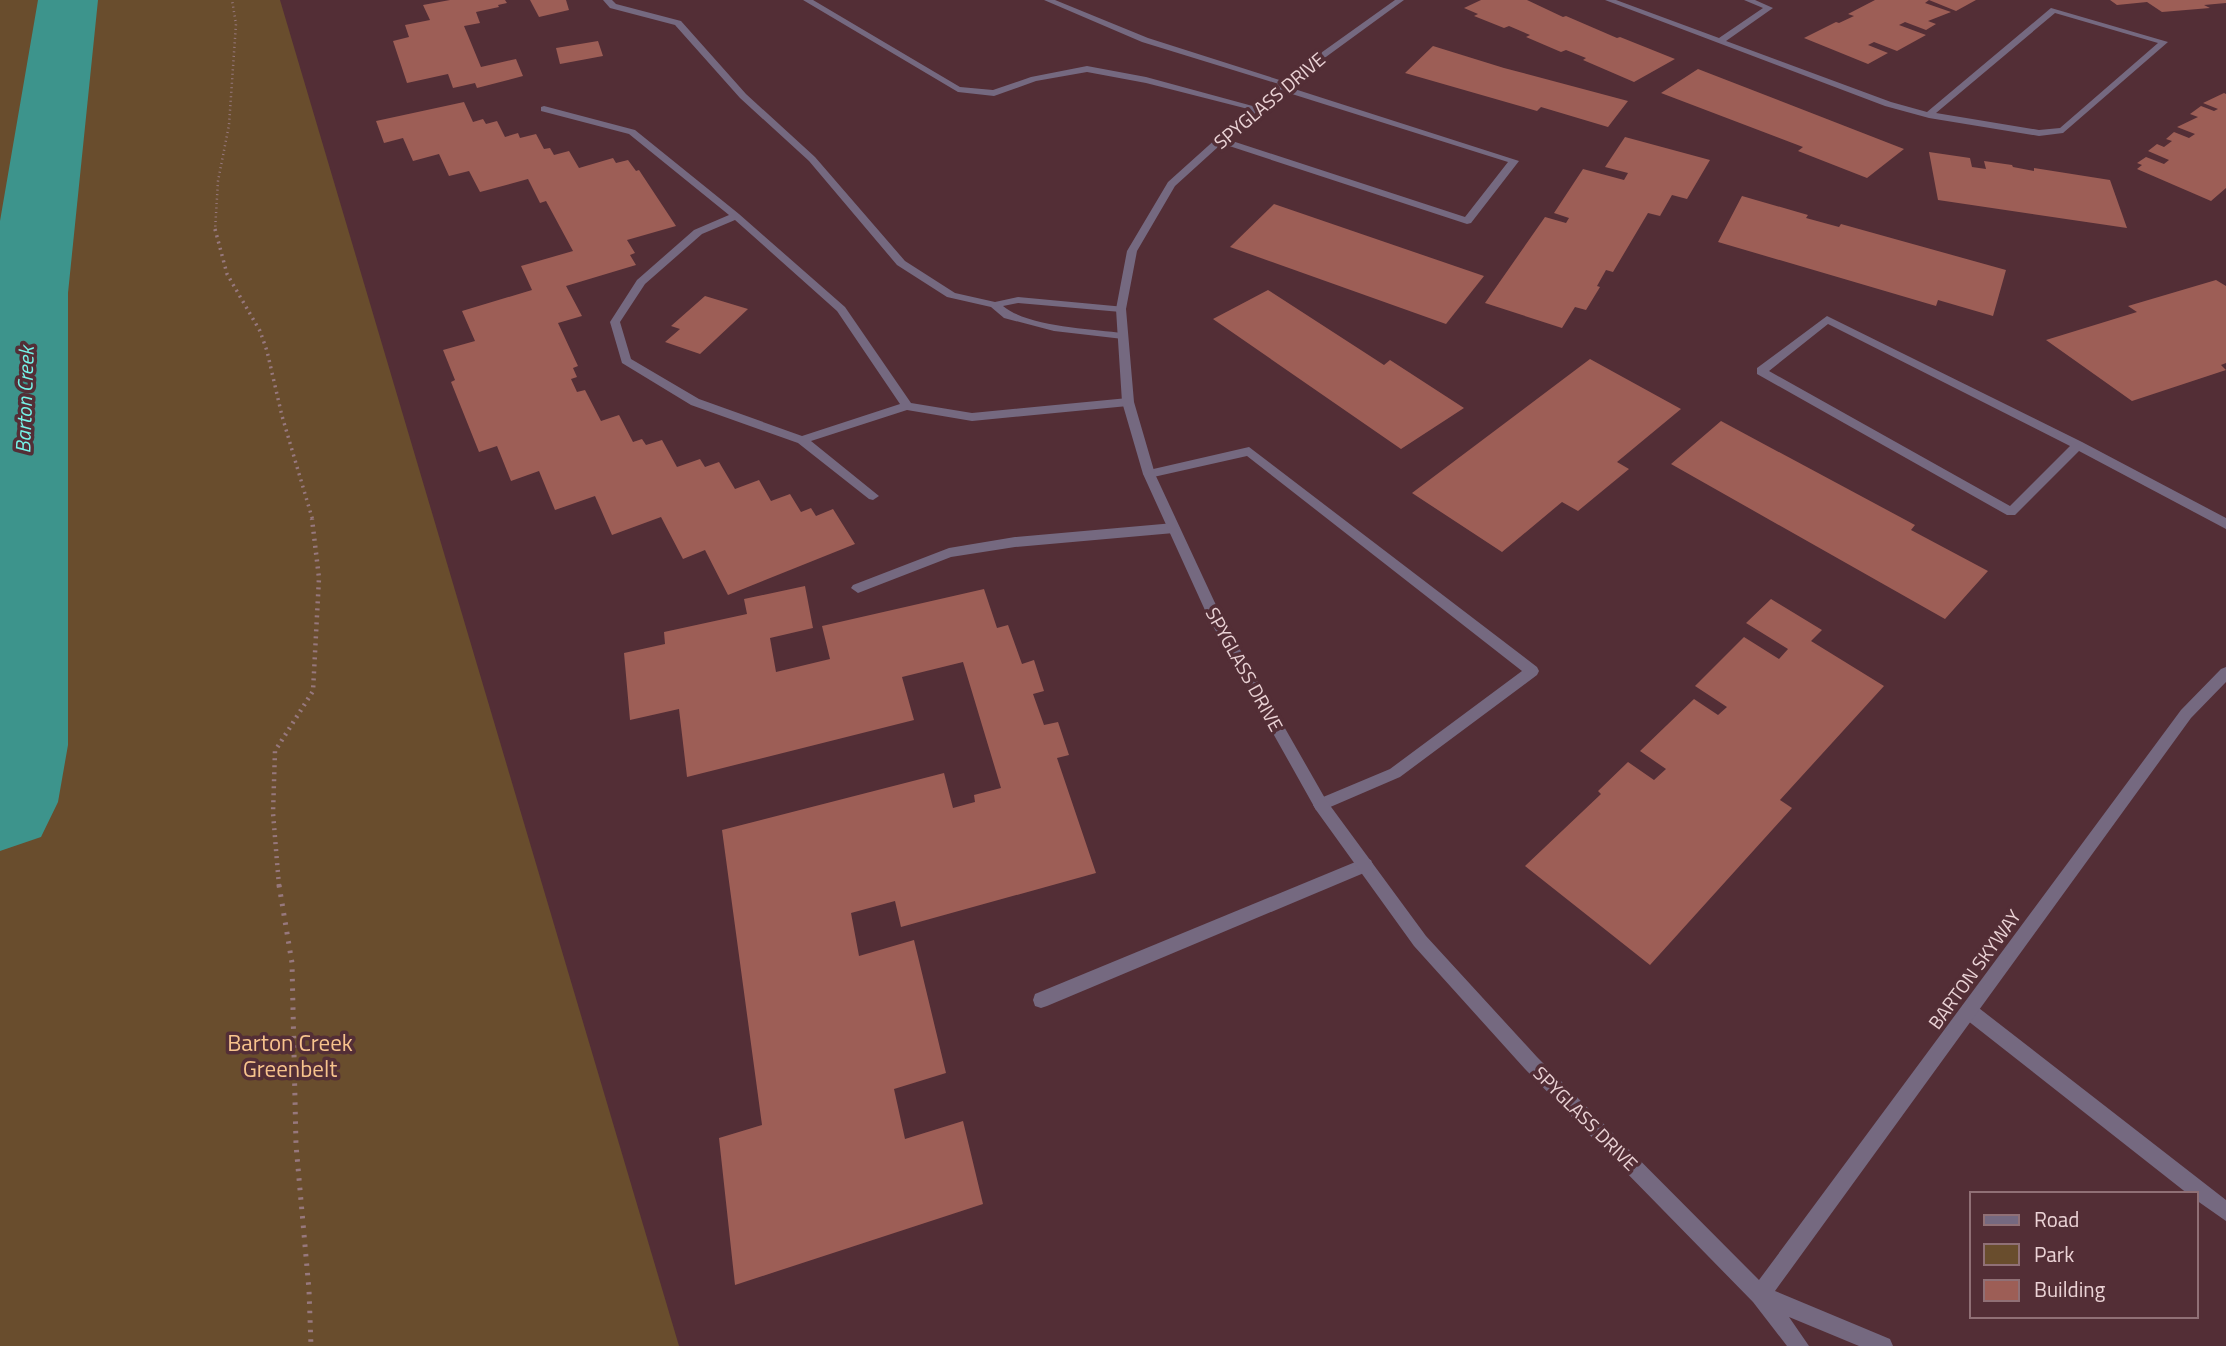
<svg xmlns="http://www.w3.org/2000/svg" width="2226" height="1346" font-family="'Titillium Web',sans-serif">
<style>
.green{fill:#694d2d}
.lines{fill:none;stroke-linecap:round;stroke-linejoin:round}
.stream{fill:#3d948c;fill-rule:evenodd}
.river{fill:#3d948c;fill-rule:evenodd}
.building{fill:#9d5e56}
.path-far3{stroke:#97787d;stroke-width:2.5;stroke-dasharray:1 3.5;stroke-linecap:butt}
.path-far2{stroke:#97787d;stroke-width:3.5;stroke-dasharray:2 4.5;stroke-linecap:butt}
.path-far1{stroke:#97787d;stroke-width:4.5;stroke-dasharray:2 5;stroke-linecap:butt}
.path{stroke:#97787d;stroke-width:5;stroke-dasharray:2.5 7;stroke-linecap:butt}
.service{fill:#756980;fill-rule:evenodd}
.tertiary{fill:#756980;fill-rule:evenodd}
.labels{text-anchor:middle;dominant-baseline:central;stroke-width:7;stroke-linejoin:round;paint-order:stroke}
.street-label{font-size:19px;fill:#ebd3d6;stroke:#532e36}
.water-label{font-size:21px;font-style:italic;fill:#76f4e9;stroke:#532e36}
.near-park-label{font-size:23px;fill:#f7c38d;stroke:#532e36}
</style>
<rect width="100%" height="100%" fill="#532e36"/>
<!-- green -->
<path class="green" d="M0,0h280l399,1346h-679z"/>
<g class="lines">
<!-- stream -->
<path class="stream" d="M0,594l22,8 2,4 -2,4 -6,2 -16,-5z"/>
<!-- river -->
<path class="river" d="M38,0h60l-30,293v452l-10,57 -17,35 -41,14v-630z"/>
</g>
<!-- building -->
<g class="building">
<path d="M450,0h55l2,3 -9,2 1,2 -23,5 4,11 -16,3 17,41 35,-8 7,17 -46,12 -2,-5 -22,5 -5,-14 -41,9 -14,-42 16,-4 -4,-12 25,-5 -7,-15z"/>
<path d="M530,0h36l3,10 -30,7z"/>
<path d="M1481,0h46l36,17 3,-1 51,22 3,-1 55,22 -41,23 -51,-22 3,-2 -20,-8 -5,2 -35,-15 4,-2 -21,-9 -5,2 -30,-12 4,-2 -14,-6z"/>
<path d="M1875,0h101l-20,11 -27,-11 -4,3 26,9 -23,9 8,3 -10,6 -21,-8 -6,3 27,10 -29,16 -23,-9 -6,3 20,8 -20,11 -64,-26 32,-16 3,1 15,-7 -6,-2z"/>
<path d="M2110,0h116v3l-22,2 6,3 -48,4 -15,-10 -30,3z"/>
<path d="M598,41l5,15 -43,8 -4,-16z"/>
<path d="M1433,46l71,22 124,33 -20,26 -67,-20 -4,4 -132,-38z"/>
<path d="M1698,69l206,80 -37,29 -69,-27 5,-4 -142,-54z"/>
<path d="M2224,93l2,1v94l-15,13 -74,-32 5,-4 -5,-2 9,-6 18,7 5,-4 -21,-9 9,-7 7,3 8,-6 -6,-2 8,-7 15,6 6,-4 -18,-7 21,-10 -8,-3 11,-8 13,5 4,-2 -15,-6z"/>
<path d="M464,102l9,20 10,-3 3,5 11,-3 8,16 13,-4 2,5 16,-4 8,15 6,-1 4,7 15,-4 10,17 34,-10 3,5 12,-3 8,11 3,-1 37,56 -49,14 8,13 -5,2 6,10 -70,21 16,30 -24,7 20,43 -5,2 4,9 -6,2 6,13 8,-2 16,31 18,-6 14,27 9,-3 4,6 16,-5 15,27 23,-8 5,8 14,-5 16,27 24,-9 12,21 19,-7 11,18 10,-4 5,8 17,-7 22,35 -127,51 -23,-45 -22,9 -22,-42 -49,18 -17,-39 -40,14 -16,-39 -28,10 -14,-35 -18,6 -28,-70 4,-2 -12,-30 32,-9 -13,-30 70,-21 -11,-24 52,-15 -27,-50 -6,2 -12,-24 -48,13 -11,-21 -20,5 -10,-22 -26,7 -10,-23 -19,5 -8,-22z"/>
<path d="M1625,137l85,23 -23,39 -15,-4 -12,21 -12,-3 -35,59 -7,-2 -9,16 3,1 -14,23 -11,-3 -13,21 -77,-25 60,-86 21,6 3,-5 -15,-5 29,-44 41,11 4,-7 -23,-6z"/>
<path d="M1929,152l41,6 2,9 14,2 -2,-8 28,4 1,2 21,4v-3l76,12 17,48 -189,-28z"/>
<path d="M1742,196l66,19 -2,3 33,9 2,-3 165,46 -13,46 -55,-16 -2,6 -218,-64z"/>
<path d="M1274,204l210,72 -38,48 -216,-77z"/>
<path d="M2216,280l10,6v77l-5,2 5,5 -94,31 -86,-61 91,-28 -9,-6z"/>
<path d="M1268,290l116,75 6,-5 74,48 -63,41 -188,-130z"/>
<path d="M705,296l43,13 -48,45 -35,-12 15,-13 -9,-3z"/>
<path d="M1590,359l91,50 -64,53 12,7 -51,42 -16,-9 -60,50 -90,-59z"/>
<path d="M1721,421l194,104 -4,5 77,41 -43,48 -274,-155z"/>
<path d="M805,586l8,42 -43,10 6,34 54,-13 -8,-33 162,-37 13,39 11,-3 14,39 12,-4 10,31 -11,3 11,31 14,-3 11,33 -12,3 39,115 -195,54 -6,-26 -44,12 8,43 55,-16 32,133 -52,16 11,50 58,-18 20,83 -248,81 -16,-147 43,-13 -40,-295 222,-57 9,35 22,-6 -1,-7 27,-7 -38,-126 -61,15 12,43 -227,57 -8,-68 -49,11 -6,-67 41,-9 -1,-12 83,-18 -3,-15z"/>
<path d="M1771,599l51,31 -11,11 73,45 -104,114 12,8 -142,157 -125,-99 76,-72 -3,-3 30,-29 26,18 12,-11 -26,-18 54,-52 24,16 9,-8 -32,-21 49,-49 35,22 9,-10 -42,-26z"/>
</g>
<g class="lines">
<!-- path-far3 -->
<path class="path-far3" d="M215,231l3,-50 11,-56 7,-101 -4,-24"/>
<!-- path-far2 -->
<path class="path-far2" d="M215,229l12,45 33,57 7,20 15,65 31,105"/>
<!-- path-far1 -->
<path class="path-far1" d="M279,886l-6,-73 2,-62 38,-60 6,-113 -7,-59"/>
<!-- path -->
<path class="path" d="M279,885l13,78 4,182 13,145 2,56"/>
<!-- service -->
<g class="service">
<path d="M603,0h9l4,4 65,17 65,73 69,63 90,104 50,32 40,9 23,-5 107,10v4l-4,1 -103,-9 -15,3c25,21 88,23 120,27l5,3 -5,3 -69,-8 -50,-13 -13,-11 -44,-10 -50,-32 -88,-104 -69,-63 -65,-73 -65,-17z"/>
<path d="M803,0h10l147,87 33,3 38,-13 56,-11 59,11 114,31 -4,3 -110,-28 -59,-11 -51,9 -42,15 -36,-4z"/>
<path d="M1044,0h11l93,38 141,45 -7,2 -140,-43z"/>
<path d="M1605,0h11l103,38 44,-30 -19,-8h11l18,8 -47,33 165,61 36,10 124,-104 117,34 -105,91 -24,3 -110,-18 -44,-12zM2055,13l103,30 -98,85 -21,2 -103,-17z"/>
<path d="M1276,85h6l237,76 -48,62 -4,1 -250,-82v-4h6l242,79 43,-55 -232,-73z"/>
<path d="M544,106l91,24 104,84 106,93 66,96 61,10 156,-15 6,4 -6,4 -156,15 -65,-11 -96,31 68,55 -6,4 -4,-1 -71,-56 -107,-38 -69,-42 -12,-41 27,-42 57,-50 35,-15 -100,-81 -88,-23v-4zM735,220l102,91 63,93 -98,32 -103,-37 -68,-40 -11,-37 25,-38 57,-50z"/>
<path d="M1827,316l255,126 144,76v11l-147,-78 -64,64h-8l-250,-141v-6zM1828,324l242,122 -60,60 -241,-135z"/>
<path d="M1249,447l288,220 2,4 -2,4 -137,102 -79,34 -5,-1 -3,-5 3,-5 74,-31 132,-98 -275,-215 -98,22 -6,-4 6,-4z"/>
<path d="M1174,523l6,5 -6,5 -159,14 -64,10 -93,36 -7,-5 2,-3 96,-37 66,-11z"/>
<path d="M1365,858l6,2 2,5 -2,5 -324,136 -6,2 -6,-2 -2,-6 2,-6z"/>
<path d="M1969,1003l6,2 251,195v21l-30,-21v-6h-8l-225,-177 -3,-6 3,-6z"/>
</g>
<!-- tertiary -->
<path class="tertiary" d="M1395,0h9l-122,89 -107,97 -38,65 -11,58 8,93 21,72 67,144 104,182 100,136 111,121 222,223 422,-570 40,-41 5,-2v15l-35,36 -416,573 115,48 3,7h-34l-70,-29 20,29h-22l-34,-44 -228,-233 -111,-123 -98,-136 -107,-191 -66,-145 -21,-72 -5,-77 -1,-16 11,-58 41,-69 108,-97z"/>
</g>
<g class="labels">
<!-- street labels -->
<g class="street-label">
<text transform="translate(1269 100) rotate(-40)">SPYGLASS DRIVE</text>
<text transform="translate(1245 669) rotate(61)">SPYGLASS DRIVE</text>
<text transform="translate(1974 969) rotate(-54)">BARTON SKYWAY</text>
<text transform="translate(1586 1118) rotate(45)">SPYGLASS DRIVE</text>
</g>
<!-- water labels -->
<g class="water-label">
<text transform="translate(24 400) rotate(-88)">Barton Creek</text>
</g>
<!-- near-park labels -->
<g class="near-park-label">
<text x="290" y="1042">Barton Creek<tspan x="290" dy="26">Greenbelt</tspan></text>
</g>
</g>
<!-- legend -->
<rect x="1970" y="1192" width="228" height="126" fill="#532e36" stroke="#907076" stroke-width="2"/>
<rect x="1984" y="1215" width="35" height="10" fill="#756980" stroke="#907076" stroke-width="2"/>
<text x="2034" y="1227" font-size="21" fill="#ebd3d6">Road</text>
<rect x="1984" y="1244" width="35" height="21" fill="#694d2d" stroke="#907076" stroke-width="2"/>
<text x="2034" y="1262" font-size="21" fill="#ebd3d6">Park</text>
<rect x="1984" y="1280" width="35" height="21" fill="#9d5e56" stroke="#907076" stroke-width="2"/>
<text x="2034" y="1297" font-size="21" fill="#ebd3d6">Building</text>
</svg>
